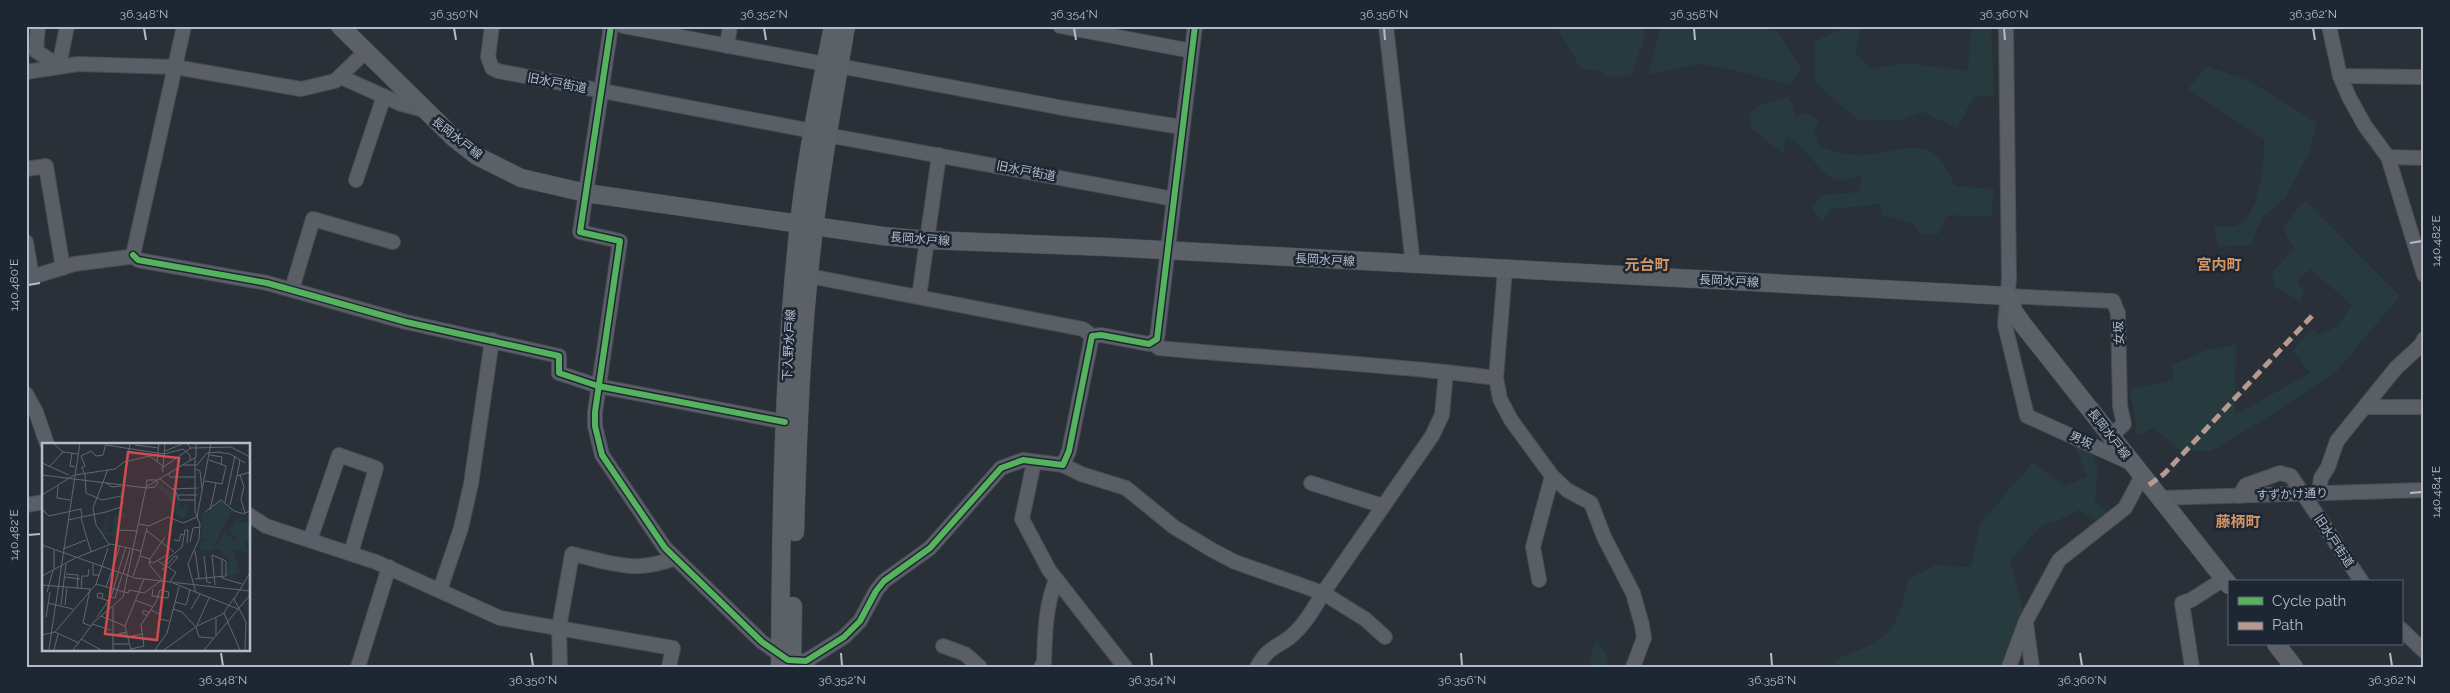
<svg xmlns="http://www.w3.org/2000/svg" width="2450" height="693" font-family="Raleway,'Noto Sans JP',sans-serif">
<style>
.green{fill:#273a3e}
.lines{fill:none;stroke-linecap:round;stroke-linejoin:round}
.minor-casing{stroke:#484c53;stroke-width:16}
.major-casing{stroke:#484c55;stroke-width:19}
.minor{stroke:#5a5e66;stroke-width:14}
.major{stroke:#5c6168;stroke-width:18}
.quiet{stroke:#b69a8f;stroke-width:5;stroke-dasharray:10 5;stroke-linecap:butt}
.cycleway-casing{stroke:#1d2633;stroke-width:9}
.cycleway{stroke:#56b35d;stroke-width:6}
.ticks{fill:none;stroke:#b4bcc9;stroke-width:2}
.labels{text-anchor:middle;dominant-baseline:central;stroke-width:5;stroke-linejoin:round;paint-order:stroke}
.street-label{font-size:12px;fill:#b4bcc9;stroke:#1d2633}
.quarter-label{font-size:15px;font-weight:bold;fill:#d59563;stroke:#1d2633}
.inset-road{fill:none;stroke:#616872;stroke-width:1}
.view{fill:#ce4d50;fill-opacity:0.15;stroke:#ce4d50;stroke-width:2.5}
.inset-edge{fill:none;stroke:#b4bcc9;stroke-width:2.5}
.neatline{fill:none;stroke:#b4bcc9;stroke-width:2}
.ticks-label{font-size:12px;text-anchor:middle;fill:#b4bcc9}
</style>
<rect width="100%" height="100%" fill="#2a3038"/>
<!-- green -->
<g class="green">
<path d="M1556,26h88l1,11 -14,39 -23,1 -11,-7 -16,-1z"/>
<path d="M1661,26h102l15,6 23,36 -11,17 -64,-17 -26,-4 -52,10z"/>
<path d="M1849,26h17l-7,8 -3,19 13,16 39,-6 60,8 3,-45h20l3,69 -20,2 -17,31 -35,-16 -21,8h-43l-44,-38 1,-41z"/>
<path d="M2207,66l42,15 68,42 -8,30 -24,45 -23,20 -11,27 -32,2 -6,-21c7,0 18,2 24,-1 24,-10 27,-63 27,-86l-76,-50z"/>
<path d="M1788,97l5,9 2,11 9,-4 15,6 -5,10 4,16c15,7 31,11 49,10 18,-1 47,-14 64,-3 12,6 19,23 24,34l39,3 -3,28 -44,-2 -9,19h-18l-7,-10 -31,-9 -2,-11 -49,5 -9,13 -10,-15 10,-12 37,-3 2,-16c-7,1 -17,5 -24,4 -19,-5 -28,-34 -51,-44l-3,18 -31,-25 -3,-14 9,-9z"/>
<path d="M2305,200l95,96 -64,76 -66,44 -59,35h-30l-27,-23 -17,8 -7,-47 43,-8 -1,-16 35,-15 29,-5 -1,70 75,-42 -17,-22 18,-22 8,6 19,-9 14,-21 -42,-36 -13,13 8,11 -5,8 -25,-14 -3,-15 22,-23 -11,-22z"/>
<path d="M2073,441l18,7 7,23 -3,30 14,13 -11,7 -19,-11 -20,10 -18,6 -31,34 14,52 -22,55h-168l3,-8c49,-19 61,-25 71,-80l28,-14 35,2 9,-43 53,-62 31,24 23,-9z"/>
<path d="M1596,639l11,16v12h-19z"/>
</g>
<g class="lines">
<defs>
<g id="minor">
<path d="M38,26l-2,25 23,15 8,-40"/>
<path d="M492,26l-4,31 4,11 6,3 314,60"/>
<path d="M611,26l-31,206 40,9 -25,171v14l7,29 63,93 97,94 26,18 18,1 38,-24 16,-16 16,-30 8,-10 46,-33 71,-80 22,-8 40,5 6,-14 23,-115 9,-1 48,9 8,-5 38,-313"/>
<path d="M623,26l202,38"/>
<path d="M1060,26l132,25"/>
<path d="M1386,26l27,239"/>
<path d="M2006,26l3,253 -4,46 22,91 104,47"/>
<path d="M2329,26l11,50 9,21 16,29 23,31 36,118"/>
<path d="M727,46l3,-20"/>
<path d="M839,66l224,42 118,19"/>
<path d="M26,72l52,-8 97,3 126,22 34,-8 30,-29"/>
<path d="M2340,76l84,1"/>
<path d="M341,77l60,27 23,6"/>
<path d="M827,135l347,64"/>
<path d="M2388,157l36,1"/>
<path d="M26,169l20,-3 17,102"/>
<path d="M356,180l28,-84"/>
<path d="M26,242l6,35"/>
<path d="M133,255l5,5 129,23 139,39 153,34v17l39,13 187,36"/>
<path d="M1505,270l-9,108 4,21 11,21 41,56 15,14 24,13 13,34 29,56 9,32 2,13 -11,29"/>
<path d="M809,276l274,53 9,7"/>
<path d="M26,279l48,-15 55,-7 4,-2 51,-229"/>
<path d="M292,289l21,-70 80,23"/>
<path d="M2008,296l105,5 5,12 2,93 4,18 -13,12"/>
<path d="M919,297l20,-142"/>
<path d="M1153,343l6,5c112,11 225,15 337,30"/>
<path d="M26,394l10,18 11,32"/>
<path d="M2366,407h58"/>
<path d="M1034,462l-12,57 27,51 76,97"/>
<path d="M1063,465l18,9 45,14 48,39 38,23 23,12 88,31 42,26 20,18"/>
<path d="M1311,483l72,23"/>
<path d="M2319,493l2,-15 7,-11 9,-26 59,-73 25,-23 3,-6"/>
<path d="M2239,496l7,-11 34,-12 11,3 71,106"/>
<path d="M2160,498l264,-8"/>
<path d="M26,505l18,-3"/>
<path d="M249,515l17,11 110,36 124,56 173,30 -4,19"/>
<path d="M310,540l29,-85 37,13 -25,85"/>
<path d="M1539,580l-6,-33 19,-71"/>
<path d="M440,590l21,-62 10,-44 21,-144"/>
<path d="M2026,623l6,44"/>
<path d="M2401,629l23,22"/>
<path d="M943,646l22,8 15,13"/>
<path d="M358,667l31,-100"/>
<path d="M560,667l-1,-39 13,-74c40,9 63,20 103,4"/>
<path d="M1041,667l3,-4c1,-28 1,-56 12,-83"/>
<path d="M1257,667c12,-20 15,-17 32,-29 15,-12 24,-28 34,-45l109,-157 10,-21 4,-43"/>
<path d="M2009,667l17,-46 33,-61 66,-52 17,-32"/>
<path d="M2192,667l-10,-64 9,-3 33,-21"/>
</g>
<g id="major">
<path d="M340,26l114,112 23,18 44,22 65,15 297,43 44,4 180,7 901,49 6,16 10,14 205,259"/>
<path d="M795,532c3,-109 7,-218 22,-326 8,-60 19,-120 29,-180"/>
<path d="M2276,644l18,23"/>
<path d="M792,665l1,-59"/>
<path d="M780,667c1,-148 3,-296 19,-443 7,-67 21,-132 34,-198"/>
</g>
</defs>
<!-- minor casing -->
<use href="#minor" class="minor-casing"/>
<!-- major casing -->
<use href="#major" class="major-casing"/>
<!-- minor -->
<use href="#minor" class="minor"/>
<!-- major -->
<use href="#major" class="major"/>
<!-- quiet -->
<path class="quiet" d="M2149,485l15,-11 148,-158"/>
<defs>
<g id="cycleway">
<path d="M611,26l-31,206 40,9 -25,171v14l7,29 63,93 97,94 26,18 18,1 38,-24 16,-16 16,-30 8,-10 46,-33 71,-80 22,-8 40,5 6,-14 23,-115 9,-1 48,9 8,-5 38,-313"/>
<path d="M133,255l5,5 129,23 139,39 153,34v17l39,13 187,36"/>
</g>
</defs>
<!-- cycleway casing -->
<use href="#cycleway" class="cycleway-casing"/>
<!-- cycleway -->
<use href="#cycleway" class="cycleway"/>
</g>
<!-- ticks -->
<path class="ticks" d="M144,28l2,12M454,28l2,12M764,28l2,12M1074,28l2,12M1384,28l1,12M1694,28l1,12M2004,28l1,12M2313,28l2,12M2410,243l12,-2M28,285l12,-2M2410,493l12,-1M28,535l12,-1M221,653l2,13M531,653l2,13M841,653l1,13M1151,653l1,13M1461,653l1,13M1771,653l1,13M2080,653l2,13M2390,653l2,13"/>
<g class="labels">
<!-- street labels -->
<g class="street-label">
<text transform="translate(557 83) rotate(11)">旧水戸街道</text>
<text transform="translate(457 138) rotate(38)">長岡水戸線</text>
<text transform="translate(1026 171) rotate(11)">旧水戸街道</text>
<text transform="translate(920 239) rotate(4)">長岡水戸線</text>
<text transform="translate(1325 260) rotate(3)">長岡水戸線</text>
<text transform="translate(1729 281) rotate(3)">長岡水戸線</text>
<text transform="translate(2119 333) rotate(-93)">女坂</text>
<text transform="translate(789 345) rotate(-87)">下入野水戸線</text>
<text transform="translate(2109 434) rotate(52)">長岡水戸線</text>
<text transform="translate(2081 440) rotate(24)">男坂</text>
<text transform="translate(2292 494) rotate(-2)">すずかけ通り</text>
<text transform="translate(2334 541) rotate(56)">旧水戸街道</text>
</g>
<!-- quarter labels -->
<g class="quarter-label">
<text x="1647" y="265">元台町</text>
<text x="2219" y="265">宮内町</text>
<text x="2238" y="522">藤柄町</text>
</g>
</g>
<!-- overview -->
<g transform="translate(42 443)">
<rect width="208" height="208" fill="#2a3038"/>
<path d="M118,40l-3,1 6,-1 2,6 10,4 6,8 -1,8 6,-5 3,2 -6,13 -10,-8 2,-4 -17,-20zM178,58l13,8 -18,35 3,1 6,-12 15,10 -10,-14 6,-8 9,-4 -7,6 10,-1 2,4v16l-5,-1 5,11 -16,-2 7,24 -6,1 -1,5 -7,-4 3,-16 -10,-11h-6l-9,5 2,-5 -7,2 2,-9 6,-1 -5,-2 -1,-27 7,1zM79,69l5,3 -9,8v12l-13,1 -5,-6 5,-2 1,-10 4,-2 1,3 -4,2 2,8 -5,3 9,1 2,-18z" fill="#273a3e"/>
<path class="inset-road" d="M11,0l10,9 15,2M144,0l5,5 40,-1 19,10M64,2l58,9M93,2l24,3M123,8l17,-7M30,10l-2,13 5,1M122,11l19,-5 7,6v5M168,12l12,2 -1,8M153,15v54l5,12 -1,15 -11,25 8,29M115,19l2,-19M0,20l27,12M141,22h14l10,-12 11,-1 12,2 15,9M7,24l14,-15M39,25l4,-2 -4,-10 10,-5 5,5 7,-1 3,-12M121,25l2,-25M66,26l-15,39 3,17 13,19M154,26l4,2 2,18M121,29l-1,-4 29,-20M127,31l1,3h25M0,32l105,13 8,-1 3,-6M33,32l40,-6 9,-7 26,-6 13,10M198,32l4,12 -3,12 4,14 5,-2M195,33l3,-16M118,36l16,13 3,8h16M163,38l17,3 4,-18 -17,-6M64,40l6,4 9,-1M82,42l6,-42M16,43l-1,12 13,2M104,44l1,-7h10M130,46l26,-1M0,52l32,-20M136,52h19M183,59l10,-46M188,62l7,-29 13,-4M0,66l7,7 32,-7 1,8M168,67l6,-27M163,69l16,-12 13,11 11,3M39,75l10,34M26,77l38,-8 15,-5 2,-4 -2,-7 -19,4 -16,-7 -1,-19 -3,-6M97,81l10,2 19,-9 15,6 14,-6 14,-74M75,87l21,1M104,87l28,22M132,97l5,1 2,-7 3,1M148,99l3,-14 7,-1M0,102l93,33 115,13M21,106l23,-9M12,107v19M99,108l6,-23M153,108l4,27M170,112l3,30M162,113l3,26 4,1M36,114l33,-13 30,7 -1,5 10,3 -1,5 13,16 -18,13 -15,-3 -1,3 -32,-9M108,116l15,-22M180,116v19l20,6M107,118l4,2 14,-8M116,118l18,11 -6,10M122,119l18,-15 3,-17h3l-1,13M51,121v11h7M70,127l8,-24M120,127l13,-14 3,1 -9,10M76,129l8,-25M24,131l12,1 -1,14M81,131l7,-24M0,133l35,-19M91,133l7,-20M23,134l15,2M153,136l31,-3v-15l-14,-6M131,140l65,26M0,142l48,4 -7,34 8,3M64,144l6,-16M39,146l1,-13h6l1,-7M111,146l-1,7 16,2M5,149l6,-22M69,154l7,-24M60,155l1,-4 -5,-1 -1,4 12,4M93,157l18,7M133,159l11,3 4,-15M6,160l25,6M19,162l5,-41M23,162l2,-17M71,164v43M131,166l9,3 14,15M149,166l9,-15M109,167l10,5 -1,4 9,2M182,170l16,37M59,173l24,10 6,24M106,173l-6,-3 2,-3 6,3M4,174l4,-25M55,174l14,-20 4,1 7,-23M50,181l19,6M155,182l12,-27M83,183l19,-47M154,184l3,10 14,1M13,189l24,11M84,189l-8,2h8M0,192l13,-3 41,-48 12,-36M174,192v-17M85,194l16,-3M39,196l20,11M71,201h16M7,206l31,-206M89,206l13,-3 -3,-21 15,-23 4,-12 9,2 -1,6M12,207l4,-16M31,207l21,-28 29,-25 23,-110 50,-30v-14M113,207l12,-17 12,-46M122,207l33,-24 26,-12 11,-16M162,207l46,-55M203,207l1,-28 -12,-23 16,-26"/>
<path class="view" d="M86,9l51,6 -22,182 -52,-6z"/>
<rect width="208" height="208" class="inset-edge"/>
</g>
<!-- border -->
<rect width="2450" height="693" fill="none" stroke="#1d2633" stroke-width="55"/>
<!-- legend -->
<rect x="2228" y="580" width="175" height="65" fill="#1d2633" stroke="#59626f"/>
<rect x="2238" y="597" width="25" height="8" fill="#56b35d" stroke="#59626f"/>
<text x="2272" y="606" font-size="15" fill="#b4bcc9">Cycle path</text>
<rect x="2238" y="622" width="25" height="8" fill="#b69a8f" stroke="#59626f"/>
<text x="2272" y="630" font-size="15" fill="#b4bcc9">Path</text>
<rect x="28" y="28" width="2394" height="638" class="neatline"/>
<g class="ticks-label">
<text x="144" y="18">36.348°N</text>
<text x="454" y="18">36.350°N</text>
<text x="764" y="18">36.352°N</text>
<text x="1074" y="18">36.354°N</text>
<text x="1384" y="18">36.356°N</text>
<text x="1694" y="18">36.358°N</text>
<text x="2004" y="18">36.360°N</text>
<text x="2313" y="18">36.362°N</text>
<text transform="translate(2436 241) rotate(-90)" y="4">140.482°E</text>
<text transform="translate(14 285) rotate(-90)" y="4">140.480°E</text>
<text transform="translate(2436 492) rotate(-90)" y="4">140.484°E</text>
<text transform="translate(14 535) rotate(-90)" y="4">140.482°E</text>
<text x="223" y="684">36.348°N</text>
<text x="533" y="684">36.350°N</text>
<text x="842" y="684">36.352°N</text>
<text x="1152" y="684">36.354°N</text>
<text x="1462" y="684">36.356°N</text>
<text x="1772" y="684">36.358°N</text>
<text x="2082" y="684">36.360°N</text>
<text x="2392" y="684">36.362°N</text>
</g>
</svg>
